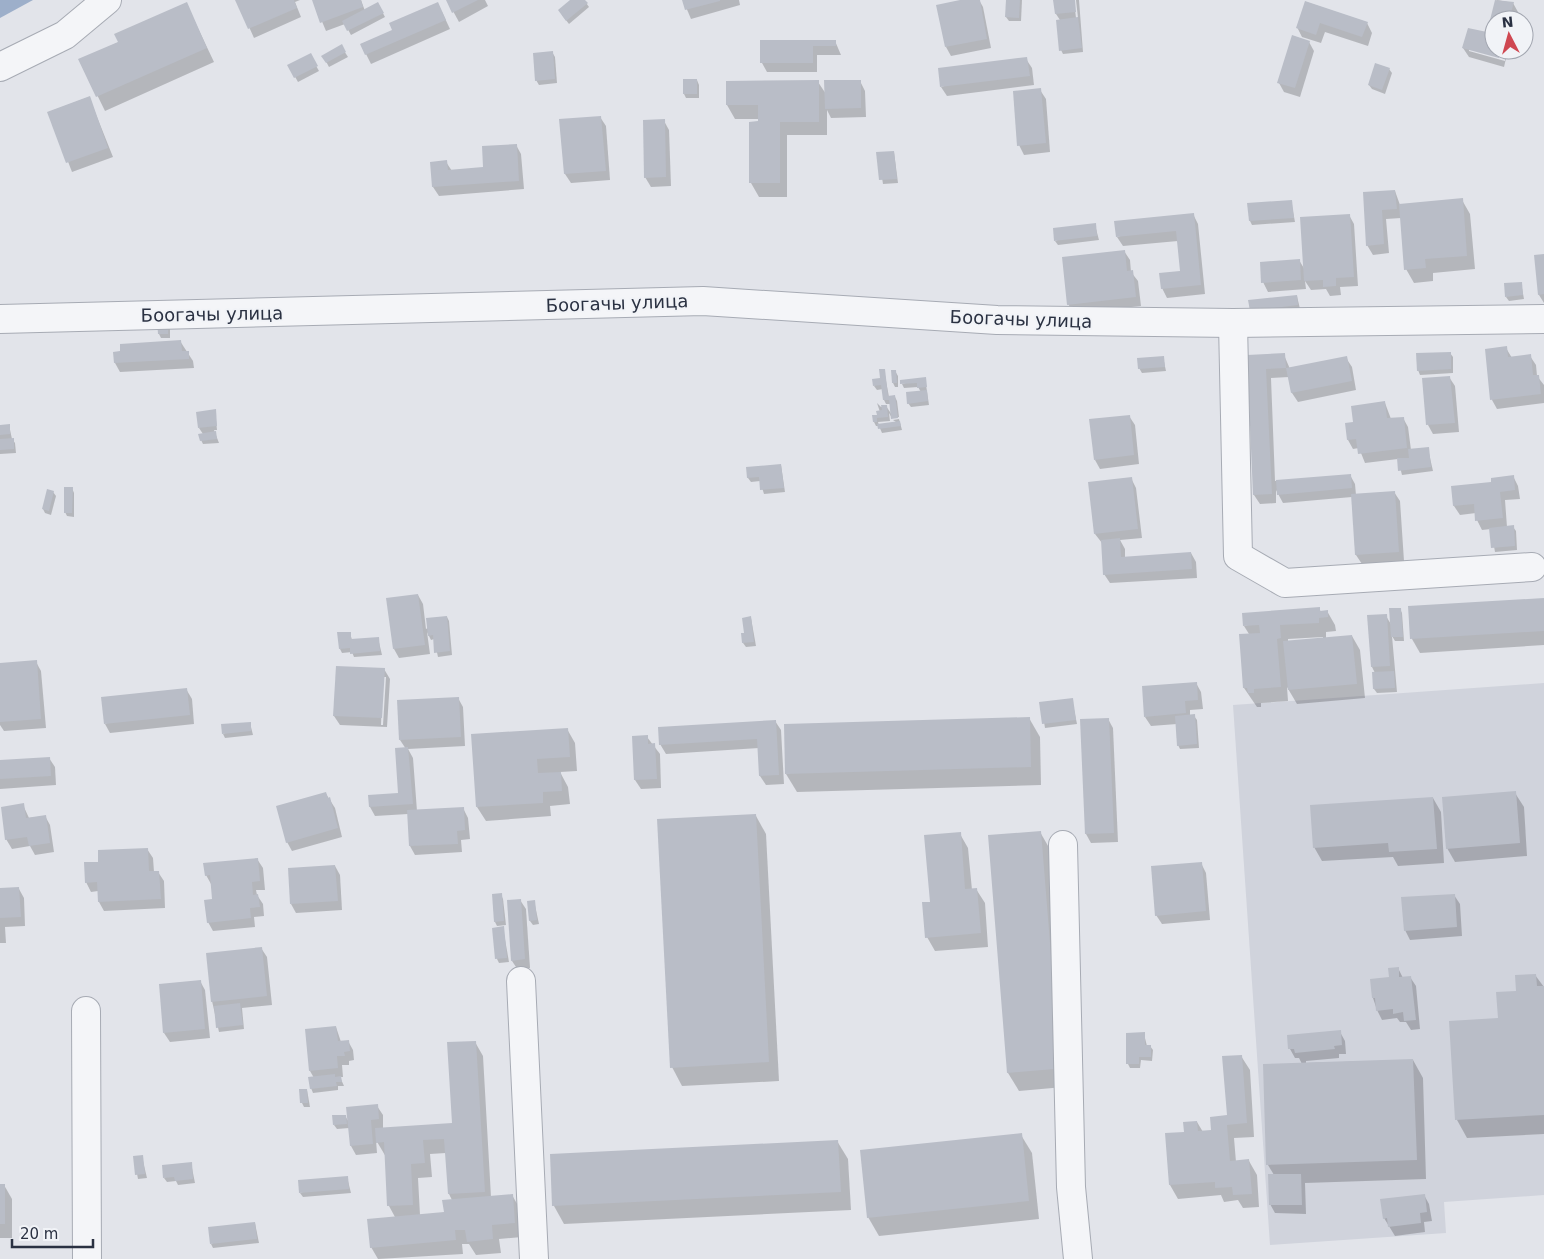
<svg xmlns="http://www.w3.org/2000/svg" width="1544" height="1259" font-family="'DejaVu Sans',sans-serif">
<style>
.built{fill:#d0d3dc}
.water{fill:#9dafca}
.shadow{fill:#0003;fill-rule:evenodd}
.building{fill:#b9bdc7}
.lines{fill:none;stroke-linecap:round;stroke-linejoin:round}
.minor-casing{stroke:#a7abb4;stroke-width:30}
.minor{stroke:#f4f5f8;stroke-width:28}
.labels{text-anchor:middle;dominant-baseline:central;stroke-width:4;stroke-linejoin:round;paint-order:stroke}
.street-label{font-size:18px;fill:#2a3142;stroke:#f1f3f7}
</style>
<rect width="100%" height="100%" fill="#e2e4ea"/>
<!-- built -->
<path class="built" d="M1544,683v512l-100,7 2,31 -176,12 -37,-540z"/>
<!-- water -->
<path class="water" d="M0,0h33l-33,18z"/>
<!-- shadow -->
<g class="shadow">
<path d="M237,0h63l-5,2 6,15 -47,21z"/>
<path d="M313,0h48l4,11 13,-7 7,13 -34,18 -6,-11 -19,7z"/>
<path d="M447,0h38l3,6 -29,16z"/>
<path d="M572,0h12l5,7 -20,17 -7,-9z"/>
<path d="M683,0h56l1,5 -49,14z"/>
<path d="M967,0h12l4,7 8,41 -40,8 -5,-9z"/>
<path d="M1007,0h15l-1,21h-12l-3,-4z"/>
<path d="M1054,0h20l2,18h2l-2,-18h3l4,52 -20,2 -2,-4 -1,-30 -4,-6z"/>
<path d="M1497,0l16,3 5,9 -2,8h-22v30h14l-4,17 -35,-10 -6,-9 25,-14zM1469,49l36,9v3l-36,-10z"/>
<path d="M1306,2l61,21 5,10 -4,13 -43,-14 -4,11 -19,-6 -5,-10z"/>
<path d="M186,3l28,59 -109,49 -25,-51 39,-18z"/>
<path d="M442,12l8,17 -79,35 -10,-20z"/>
<path d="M761,41h74l6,14h-24v17h-50l-5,-9z"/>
<path d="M1309,42l5,9 -14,46 -16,-5 -5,-9z"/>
<path d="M341,46l7,11 -19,10 -6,-11z"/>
<path d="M552,52l3,5 2,26 -18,2 -3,-5z"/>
<path d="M310,55l9,16 -21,11 -9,-16z"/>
<path d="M1026,59l6,9 2,17 -87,11 -6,-9z"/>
<path d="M1389,69l3,4 -7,21 -13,-5 -3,-4z"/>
<path d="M697,80l2,5v13h-13l-2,-4z"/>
<path d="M860,81l5,10 1,26 -35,1 -4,-8v25h-40v62h-28l-8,-14 8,-64h-24l-8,-14 91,-23 8,12z"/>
<path d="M1040,90l6,9 4,53 -26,3 -5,-10z"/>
<path d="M89,97l24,60 -41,15 -23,-60z"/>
<path d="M600,117l6,9 4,54 -39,3 -6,-9 -4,-54z"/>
<path d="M664,121l5,9 2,56 -20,1 -6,-10z"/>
<path d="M516,145l5,9 3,35 -85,7 -6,-9 13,-25 6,9 33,-2z"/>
<path d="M894,152l4,31 -15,1 -5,-31z"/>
<path d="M1395,191l5,14 62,-5 8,14 5,55 -42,4v8l-19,2 -8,-14 -5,-51 -15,1 3,34 -16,2 -6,-10 -3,-52z"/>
<path d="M1291,201l4,21 -43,3 -2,-4 -1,-16z"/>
<path d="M1193,214l5,10 7,70 -38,4 -5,-10 19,-16 -3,-31 -55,5 -6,-9z"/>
<path d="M1349,215l5,9 4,62 -18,1 1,8 -11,1 -4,-7 -15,1 -6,-9 1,8 -38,3 -5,-10 36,-22 6,10z"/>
<path d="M1095,225l4,15 -41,5 -3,-4z"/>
<path d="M1124,251l6,9 1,12 7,9 3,25 -67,7 -6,-9z"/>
<path d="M1544,255v48l-5,-8z"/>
<path d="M1521,283l3,16 -15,2 -3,-4z"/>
<path d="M1297,296l3,13 -47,6z"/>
<path d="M170,326v12h-9l-2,-4z"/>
<path d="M180,341l13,20 1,7 -74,4 -5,-9 -1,-10z"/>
<path d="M1506,348l6,10 18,-2 6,9 1,11 7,9v18l-47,6 -5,-9z"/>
<path d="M1450,353l3,4v16l-33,2 -2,-5z"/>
<path d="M1284,355l6,14 56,-11 6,9 4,23 -58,12 -6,-9 -3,-16 -18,1 4,103 75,-6 5,9 1,11 38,-3 6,9 4,60 -42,3 -6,-9 -4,-58 -69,6 -7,-13v13l-16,1 -6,-9 -6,-139z"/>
<path d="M1163,357l3,14 -24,2 -3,-5z"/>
<path d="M884,370l5,27h6l2,4 2,16 -7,1 -3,-5 1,8 -12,1 1,3 17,-3 -3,-2 6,-1 3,11 -20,3 -3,-7h-3l-2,-4 6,-10 -3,-9 4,4 5,-1 6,9 -2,-11h-4l-2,-4 -1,-11 -6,1 -3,-4 7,-7z"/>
<path d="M895,371l3,5v11h-3l-2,-4z"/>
<path d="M1449,377l6,9 4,46 -26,2 -5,-9z"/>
<path d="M925,378l4,27 -18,2 -3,-4 13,-11 -3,-5 -14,1 -2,-4z"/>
<path d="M1385,403l6,16 12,-1 5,9 3,23 17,-1 5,22 -31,4 -4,-16 -33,4 -6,-15 -6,1 -5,-9 6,-17z"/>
<path d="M215,411l2,19h-3l5,13 -16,1 -2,-4 2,-6 -4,-6z"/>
<path d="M1129,416l6,9 4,39 -39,5 -5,-9z"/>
<path d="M9,425l3,14 3,4 1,10 -16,1v-28z"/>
<path d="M781,465l4,27 -21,2 -4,-13 -9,1 -3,-4 -1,-10z"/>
<path d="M1513,476l5,10 2,13 -15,1 2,27h6l3,4 1,19 -22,2 -4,-23 -9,1 -5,-10 -1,-7 -16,2 -6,-9 -2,-19 41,-4z"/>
<path d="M1131,478l5,10 6,50 -22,2 5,9v9l66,-5 5,9 1,16 -87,5 -6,-9 -2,-31 -7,-9z"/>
<path d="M72,488l2,5v24l-7,-1 -2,-4z"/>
<path d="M53,492l3,4 -5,19 -6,-2 -2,-4z"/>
<path d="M418,595l5,9 3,25 21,-12 2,4 3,34 -14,2 -4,-18 -3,1 -4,-8 3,22 -31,4 -5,-9z"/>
<path d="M1544,599v46l-124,8 -8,-14 -2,-32z"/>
<path d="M1319,608l2,4 6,-1 8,14 1,6 -10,1v7l26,-3 8,14 5,48 -68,6 -10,-17 1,14 -27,2v4h-4l-13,-19 5,-54 -5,-8zM1323,637v2l-35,3v-3z"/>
<path d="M1400,609l2,4 2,28h-9l-3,-5 5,56 -20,1 -3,-4 1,-16 -3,-6 14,-51 6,10z"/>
<path d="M751,618l5,28 -10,1 -3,-4z"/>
<path d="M350,633l2,7 26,-2 4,17 -28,2 -2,-5 -10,1 -2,-4z"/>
<path d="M36,662l5,9 5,57 -42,3 -4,-6v-61z"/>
<path d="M384,669l6,10 -3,48 -47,-2 -6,-9zM383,677h3l-3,48h-2z"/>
<path d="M1196,683l5,9 2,17 -13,1v6h4l3,4 2,28 -19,1 -2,-4 -1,-21 -26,2 -6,-9z"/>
<path d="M186,689l6,10 2,25 -84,9 -5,-9z"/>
<path d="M458,698l5,9 2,39 -57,3 5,9 4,53 46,-3 5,10 2,21 -9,1 1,12 -47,3 -5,-9 -2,-32 -33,2 -5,-9 -1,-11 30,-2 7,-45 -6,-9z"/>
<path d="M1072,699l5,25 -32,4 -4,-25z"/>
<path d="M1029,718l11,19 1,48 -244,7 -11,-18z"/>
<path d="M1108,719l5,9 5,114 -27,1 -5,-9z"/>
<path d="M775,721l6,9 3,54 -18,1 -6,-9 -1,-28 -93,6 -6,-10z"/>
<path d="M250,723l3,12 -28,3 -2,-4z"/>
<path d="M567,729l8,14 2,28 -17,1 8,15 2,17 -20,2 1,10 -65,5 -9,-14z"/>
<path d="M647,737l13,17 1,34 -20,1 -6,-9z"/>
<path d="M49,758l6,9 1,18 -56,4v-28z"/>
<path d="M1515,793l9,14 3,49 -72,6 -8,-14z"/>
<path d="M326,794l9,14 7,29 -50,14 -5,-9z"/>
<path d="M1433,798l8,14 3,51 -46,3 -5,-9 -71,4 -8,-14z"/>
<path d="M23,805l6,13 16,-2 5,9 4,27 -19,3 -5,-9 -18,3 -6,-10z"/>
<path d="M756,816l10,18 13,247 -97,5 -10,-19z"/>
<path d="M1040,832l11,19 13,236 -45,4 -11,-18z"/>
<path d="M960,834l8,14 4,42 4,-1 9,14 3,44 -53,4 -8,-14 4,-34z"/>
<path d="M147,849l6,9 1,14h4l6,9 1,27 -61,3 -5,-9 -1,-11 -7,1 -5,-10 14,-19z"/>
<path d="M257,859l6,9 2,22h-9l1,5 6,9 1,12 -10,1 1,10 -42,4 -5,-9 6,-22 -3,-16 -5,-9z"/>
<path d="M1201,863l5,10 4,47 -48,4 -6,-9z"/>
<path d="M335,866l5,9 2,35 -46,3 -5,-9z"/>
<path d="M19,889l5,9 1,28 -20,1 1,16h-6v-53z"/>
<path d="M501,895l2,4 3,26 -9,1 -2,-4z"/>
<path d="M1454,895l6,9 2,32 -52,4 -5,-10z"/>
<path d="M520,900l6,9 4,59 -12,2 -6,-9z"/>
<path d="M534,901l5,23 -6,1 -3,-4z"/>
<path d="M503,928l6,34 -10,1 -2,-4z"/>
<path d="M261,948l6,9 5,48 -30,3 2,21 -25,3 -7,-31z"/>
<path d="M1398,968l5,10 7,-1 6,9 4,43 -9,1 -5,-8h-6l-3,-4 -15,2 -5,-10 -4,-12z"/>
<path d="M1535,975l9,12v147l-77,4 -10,-18 42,-100 18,-28z"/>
<path d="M200,981l5,9 5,48 -40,4 -6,-9z"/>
<path d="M336,1027l5,15 7,-1 5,9 1,10 -5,1v4h-7l1,12h-3l4,9h-6v4l-25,3 -2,-5 3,-10 -4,-7z"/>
<path d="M1340,1032l5,9 1,13h-7v4l-33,3v2l107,-3 10,18 3,101 -121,4 1,31 -31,-1 -5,-9 4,-29 -6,-10 -4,-100 38,-1 -3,-6h-4l-5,-9z"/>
<path d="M1144,1034l3,12h3l3,4 -1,11 -11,-1 -1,8h-10l-2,-4z"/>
<path d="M475,1042l8,14 8,141 21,-2 8,14 2,28 -23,2 2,14 -25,2 -7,-11h-7l1,10 -85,5 -7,-12 24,-30 -6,-11 -3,-49 -10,-17 1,13 -21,2 -5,-9 -2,-18 -12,1 -3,-4 11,-9 4,6 28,-16 6,9v14l70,-4zM446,1153l3,41 3,6 -7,13 -25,2 -2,-37 14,-1 -2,-23z"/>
<path d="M1241,1056l9,14 4,67 -20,1 2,24 13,-1 8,14 2,32 -16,1 -5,-8 -14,2 -3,-7 -43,4 -8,-14 15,-52 12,-11 6,10 9,-1 16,-14z"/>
<path d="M307,1090l3,17h-6l-2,-4z"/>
<path d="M1021,1135l11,18 7,66 -160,17 -11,-19z"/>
<path d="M837,1141l11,18 3,51 -287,14 -10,-18 -3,-50z"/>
<path d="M142,1157l5,21 -9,1 -4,-21z"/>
<path d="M191,1163l4,20 -17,2 -2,-4 -9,1 -3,-4z"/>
<path d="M347,1177l4,16 -48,4 -3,-4z"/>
<path d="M0,1185h4l8,14v39h-12z"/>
<path d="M1424,1195l5,9 3,17 -8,1 1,10 -30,4 -11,-18z"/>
<path d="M255,1223l4,20 -46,5 -2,-4z"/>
</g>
<!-- building -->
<g class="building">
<path d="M235,0h59l3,8 -49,21z"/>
<path d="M312,0h49l2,7 -43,16z"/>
<path d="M446,0h32l-26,13z"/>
<path d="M570,0h15l3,3 -22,18 -8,-11z"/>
<path d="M682,0h38v1l-35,9z"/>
<path d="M960,0h20l7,39 -42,8 -9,-42z"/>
<path d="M1006,0h14l-1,18 -14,-1z"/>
<path d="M1053,0h22l1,12 -21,2z"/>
<path d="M1495,0l19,2 -5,18h-15v30h7l-2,8 -37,-10 6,-20 19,4z"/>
<path d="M1305,1l63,21 -6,15 -42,-14 -4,12 -20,-7z"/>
<path d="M187,2l20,46 -111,49 -18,-38 40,-17 -4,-8z"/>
<path d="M378,2l6,11 -37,18 -5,-10z"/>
<path d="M438,2l8,18 -81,35 -5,-11 32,-14 -3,-7z"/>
<path d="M1078,17l4,31 -23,3 -3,-31z"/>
<path d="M1292,35l18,6 -15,47 -18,-5z"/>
<path d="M760,40h76v6h-23v17h-53z"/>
<path d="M342,44l4,8 -20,11 -5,-7z"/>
<path d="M553,51l2,28 -20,2 -2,-28z"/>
<path d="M311,53l7,13 -24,12 -7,-13z"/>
<path d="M1027,57l3,19 -90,11 -2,-19z"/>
<path d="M1375,63l15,5 -8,22 -14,-5z"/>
<rect x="683" y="79" width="14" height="15"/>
<path d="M819,80v42h-39v61h-31v-61l9,-1v-16h-32v-24z"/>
<path d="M824,80h37v28l-36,1z"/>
<path d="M1041,88l5,55 -29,3 -4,-55z"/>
<path d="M90,96l18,52 -42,15 -19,-51z"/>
<path d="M601,116l5,55 -42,3 -5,-55z"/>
<path d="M665,119l1,58 -22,1 -1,-58z"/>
<path d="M517,144l2,37 -87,6 -2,-25 17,-2 1,10 35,-3 -1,-21z"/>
<path d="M894,151l3,28 -18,1 -3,-28z"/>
<path d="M1395,190l2,19 -15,1 2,34 -18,2 -3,-54z"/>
<path d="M1463,198l4,58 -42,3 1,9 -22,2 -5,-66z"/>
<path d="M1292,200l2,18 -45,3 -2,-18z"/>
<path d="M1194,213l7,72 -40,4 -2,-16 21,-2 -4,-40 -60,6 -2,-16z"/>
<path d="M1350,214l4,63 -18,1v8l-13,1v-7l-19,1 -4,-64z"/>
<path d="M1096,223l1,13 -43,5 -1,-13z"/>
<path d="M1125,250l2,21 6,-1 3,27 -69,8 -5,-48z"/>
<path d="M1544,254v40l-6,1 -4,-40z"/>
<path d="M1300,259l1,21 -40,3 -1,-21z"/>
<path d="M1522,282l1,13 -18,2 -1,-14z"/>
<path d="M1297,295l1,10 -48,6 -2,-11z"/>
<path d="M157,321h11v13h-10z"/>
<path d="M181,340l1,11h7v8l-75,4 -1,-11 7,-1v-7z"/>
<path d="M1507,346l1,11 23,-3 2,21h6l2,19 -51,6 -5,-51z"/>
<path d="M1451,352v17l-34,2 -1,-18z"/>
<path d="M1285,353l1,15 -20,1 6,125 -19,1 -6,-140z"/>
<path d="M1164,356l1,11 -27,2 -1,-11z"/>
<path d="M1347,356l5,25 -61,12 -5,-25z"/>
<path d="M879,369h6l3,27 7,-1 3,23 -7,1 -2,-19h-6l-2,-15 -8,1 -1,-7 8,-1z"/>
<path d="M891,370h5l1,13h-5z"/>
<path d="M1450,376l5,47 -29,2 -4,-47z"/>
<path d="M926,377l1,10 -10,1v-5l-17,1v-4z"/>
<path d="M927,390l1,11 -21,3 -1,-12z"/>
<path d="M1385,401l2,17 17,-1 3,31 -49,6 -2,-15 -9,1 -2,-17 8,-1 -2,-16z"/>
<path d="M881,405h6l1,12 -11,1v4h-4l-1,-7h5l-1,-4 6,-1z"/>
<path d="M216,409l1,17 -19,2 -2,-16z"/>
<path d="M1130,415l4,40 -40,5 -5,-41z"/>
<path d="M900,421l1,5 -23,3 -1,-5z"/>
<path d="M10,424v10l-10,1v-10z"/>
<path d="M216,431l1,8 -17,2 -2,-7z"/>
<path d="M14,438v11l-14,1v-11z"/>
<path d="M1429,447l2,20 -33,4 -1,-13h12l-1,-9z"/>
<path d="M781,464l3,24 -24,2 -1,-13 -12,1 -1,-11z"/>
<path d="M1351,474l1,14 -75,7 -1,-15z"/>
<path d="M1514,475l1,15 -15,2 3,26 -28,3 -1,-17 -21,2 -2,-20 40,-4v-4z"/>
<path d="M1132,477l6,52 -44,5 -6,-52z"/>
<path d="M64,487h9l-1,26h-8z"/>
<path d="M47,489l7,2 -5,20 -7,-2z"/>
<path d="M1395,491l4,61 -44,3 -4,-61z"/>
<path d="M1514,525l1,21 -24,2 -2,-20z"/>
<path d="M1120,538l1,19 70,-5 1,17 -89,6 -2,-35z"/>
<path d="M418,594l7,51 -32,4 -7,-51z"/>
<path d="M1544,598v33l-134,8 -2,-33z"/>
<path d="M1320,607v4l8,-1v7l-9,1v5l-39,2 1,13 -4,1 4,48 -27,2v4h-6l-1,-5h-4l-4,-54 21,-1 -1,-8 -16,1 -1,-13z"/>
<path d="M1389,608h12l2,29h-12z"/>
<path d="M1387,614l3,52 -19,1 -4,-52z"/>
<path d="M447,616l3,35 -16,2 -1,-18 -5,1 -2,-18z"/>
<path d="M751,616l3,26 -12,1 -1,-10h3l-2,-15z"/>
<path d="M337,632h14v7l28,-2 1,14 -30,3v-6l-11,1z"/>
<path d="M1352,635l5,49 -69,6 -5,-49z"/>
<path d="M37,660l4,59 -41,3v-59z"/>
<path d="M336,666l49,2 -3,50 -49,-2z"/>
<path d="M1394,671l1,17 -22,1 -1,-17z"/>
<path d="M1197,682l1,18 -13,1 1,12 -42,4 -2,-31z"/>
<path d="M187,688l3,27 -86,9 -3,-27z"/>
<path d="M459,697l2,40 -62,3 -2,-40z"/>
<path d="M1073,698l3,22 -34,4 -3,-22z"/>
<path d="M1195,714l2,30 -20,2 -2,-30z"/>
<path d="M1030,717l1,50 -246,7 -1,-50z"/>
<path d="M1109,718l5,115 -29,1 -5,-115z"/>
<path d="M776,720l3,55 -20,1 -2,-37 -98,6 -1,-18z"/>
<path d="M251,722v9l-29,3 -1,-10z"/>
<path d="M568,728l2,29 -33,2 1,14 23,-1 1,19 -19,1v11l-67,4 -5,-73z"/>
<path d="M648,735v9l7,-1 2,36 -23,1 -2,-44z"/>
<path d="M408,747l5,57 -44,3 -1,-12 30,-2 -3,-45z"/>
<path d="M50,757l1,19 -51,3v-19z"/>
<path d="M1516,791l4,52 -74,6 -4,-52z"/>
<path d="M326,792l2,6 2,-1 8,31 -52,15 -10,-37z"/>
<path d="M1433,797l4,52 -48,3 -1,-9 -75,5 -3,-43z"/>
<path d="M24,803l2,15 20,-3 4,28 -21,3 -2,-9 -22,3 -4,-33z"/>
<path d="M464,807l1,23 -8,1 1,13 -49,2 -2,-36z"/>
<path d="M756,814l13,248 -99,6 -13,-249z"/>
<path d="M1041,831l12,149 11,35 -12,1 1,7 12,-1 3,33 -15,2 1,12 -47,4 -19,-238z"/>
<path d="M961,832l4,57 12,-1 4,45 -56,5 -3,-36h8l-6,-67z"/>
<path d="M148,848l1,23h10l2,28 -63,3 -1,-20 -12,1 -1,-21h14v-12z"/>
<path d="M258,858l2,23 -8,1 1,13 5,-1 2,13 -10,1 1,10 -44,5 -3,-23 8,-1 -2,-24 -5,1 -2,-13z"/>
<path d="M1202,862l4,49 -51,5 -4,-50z"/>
<path d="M335,865l3,36 -48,3 -2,-36z"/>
<path d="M19,887l2,30 -21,1v-30z"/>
<path d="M502,893l2,28 -10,1 -2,-28z"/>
<path d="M1455,894l2,33 -53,4 -3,-34z"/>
<path d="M521,899l4,60 -14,2 -4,-61z"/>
<path d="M535,900l2,20 -8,1 -2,-20z"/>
<path d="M504,926l3,32 -12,1 -3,-31z"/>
<path d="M262,947l5,49 -56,6 -5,-49z"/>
<path d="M1399,967v10l12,-1 5,44 -12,1 -1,-9 -10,2v-5l-17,2 -1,-13h-3l-2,-19 19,-2 -1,-9z"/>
<path d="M1536,974l1,12h7v129l-89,5 -6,-99 49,-3 -2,-26 20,-1 -1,-16z"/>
<path d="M201,980l4,49 -42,4 -4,-49z"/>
<path d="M240,1003l3,22 -27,3 -2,-22z"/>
<path d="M336,1026l2,15 11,-1 1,11 -6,1 1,4h-8l1,12 -29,3 -4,-42z"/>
<path d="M1341,1030l1,15 -8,1 1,3 -40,4 -1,-4h-6l-1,-14z"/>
<path d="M1145,1032v13h6v12h-12v7h-13v-31z"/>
<path d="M476,1041l9,151 -37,2 -4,-55 -21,1 2,23 -14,1 2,41 -26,1 -3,-64 -8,1 -1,-15 77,-5 -5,-81z"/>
<path d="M1242,1055l5,68 -20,2 3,36 19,-2 3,35 -19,1 -1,-8 -17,1v-6l-46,3 -4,-52 19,-1 -1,-10 14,-1 1,10 13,-1 -1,-13 17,-2 -5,-59z"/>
<path d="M1413,1059l4,101 -151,5 -3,-101z"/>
<path d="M335,1074v3l6,-1 1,6h-6l1,4 -27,3 -2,-12z"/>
<path d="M299,1089h8l1,14h-8z"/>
<path d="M378,1104l1,15 -8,1 2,24 -23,2 -4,-39z"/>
<path d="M332,1115h14l1,9 -14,1z"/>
<path d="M1022,1133l7,68 -162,17 -7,-68z"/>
<path d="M838,1140l3,52 -289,14 -2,-52z"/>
<path d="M143,1155l2,19 -10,1 -2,-19z"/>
<path d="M192,1162l1,17 -18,2 -1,-4 -11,1 -1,-13z"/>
<path d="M1268,1174h33l1,31h-33z"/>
<path d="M348,1176l1,13 -50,4 -1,-13z"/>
<rect x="0" y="1184" width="5" height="40"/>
<path d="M513,1194l2,29 -23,2 1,14 -26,3 -2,-12h-10l1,10 -86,8 -3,-29 77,-7 -2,-12z"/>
<path d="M1425,1194l2,18 -7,1 1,10 -33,4 -1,-9 -4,1 -3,-20z"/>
<path d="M255,1222l2,17 -47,5 -2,-17z"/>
</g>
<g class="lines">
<defs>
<g id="minor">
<path d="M0,67l65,-32 42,-35"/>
<path d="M0,319l703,-18 294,19 236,3 311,-4"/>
<path d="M1233,323l5,233 47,27 247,-16"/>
<path d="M1063,845l8,342 7,72"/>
<path d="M521,981l13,278"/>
<path d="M86,1011l1,248"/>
</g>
</defs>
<!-- minor casing -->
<use href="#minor" class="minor-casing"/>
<!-- minor -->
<use href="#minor" class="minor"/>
</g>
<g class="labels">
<!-- street labels -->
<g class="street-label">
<text transform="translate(617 303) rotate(-2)">Боогачы улица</text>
<text transform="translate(212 314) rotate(-1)">Боогачы улица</text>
<text transform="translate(1021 319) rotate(2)">Боогачы улица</text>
</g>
</g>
<!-- north arrow -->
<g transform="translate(1509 35) rotate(354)"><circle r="24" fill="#f1f3f7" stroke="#a1a5af"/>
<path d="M0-4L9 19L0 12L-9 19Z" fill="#cf4751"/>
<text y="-8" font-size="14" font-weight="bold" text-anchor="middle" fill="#2a3142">N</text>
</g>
<!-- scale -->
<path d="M12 1239v8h81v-8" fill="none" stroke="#2a3142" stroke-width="2.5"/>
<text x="20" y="1239" font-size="15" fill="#2a3142" stroke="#f1f3f7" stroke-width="4" paint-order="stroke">20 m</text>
</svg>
